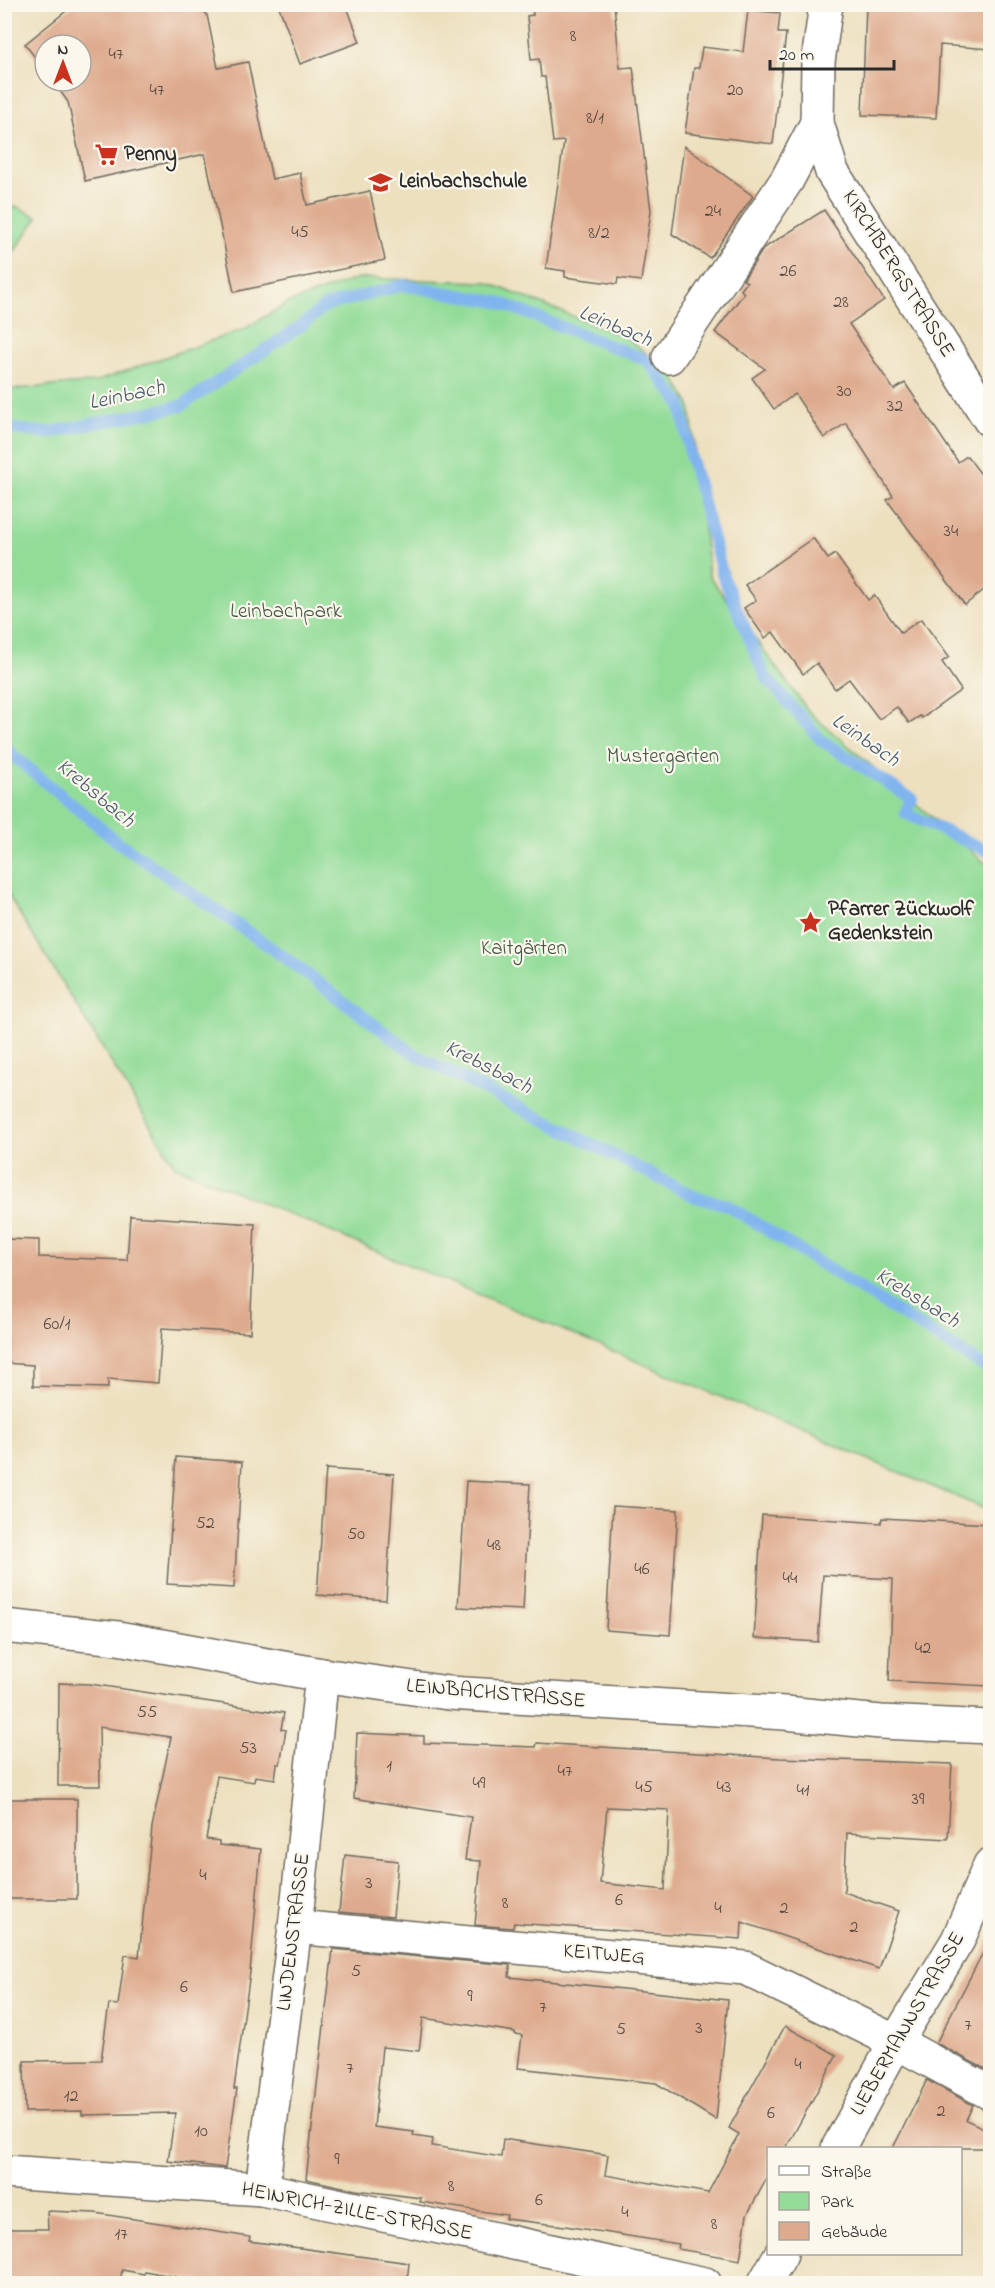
<svg xmlns="http://www.w3.org/2000/svg" width="995" height="2288" font-family="'Indie Flower',sans-serif">
<style>
.green{fill:#92dc98;stroke:#5e8462;stroke-width:1.5}
.lines{fill:none;stroke-linecap:round;stroke-linejoin:round}
.stream{stroke:#80b4ee;stroke-width:12}
.building{fill:#deaa8d;fill-rule:evenodd}
.minor-casing{stroke:#6f6a5f;stroke-width:36}
.minor{stroke:#fff;stroke-width:33}
.labels{text-anchor:middle;dominant-baseline:central;stroke-width:4.5;stroke-linejoin:round;paint-order:stroke}
.number-label{font-size:18px;fill:#584b44}
.poi-label{font-size:21px;font-weight:bold;fill:#2b2b2b;stroke:#fbf7ec;text-anchor:start}
.street-label{font-size:21px;fill:#2b2b2b;stroke:#fbf7ec}
.park-label{font-size:21px;fill:#455746;stroke:#fbf7ec}
.water-label{font-size:22px;font-style:italic;fill:#495b6f;stroke:#fbf7ec}
</style>
<rect width="100%" height="100%" fill="#fbf7ec"/>
<filter id="ink" filterUnits="userSpaceOnUse"><feTurbulence type="fractalNoise" baseFrequency=".0167" numOctaves="2"/><feDisplacementMap in="SourceGraphic" scale="12" xChannelSelector="R" yChannelSelector="G"/><feConvolveMatrix kernelMatrix="1 2 1 2 8 2 1 2 1" color-interpolation-filters="sRGB"/></filter>
<filter id="wash" filterUnits="userSpaceOnUse"><feTurbulence type="fractalNoise" baseFrequency=".008" numOctaves="4" result="noise"/><feDisplacementMap in="SourceGraphic" scale="24" xChannelSelector="R" yChannelSelector="G"/><feGaussianBlur stdDeviation="1.35" result="paint"/><feColorMatrix in="noise" values="0 0 0 0 0 0 0 0 0 0 0 0 0 0 0 0 0 1.4 0 .05"/><feComposite in="paint" operator="in"/></filter>
<g filter="url(#wash)">
<rect width="100%" height="100%" fill="#ede0bf"/>
<!-- green -->
<g class="green">
<path d="M5,207h12l21,10 -33,48z"/>
<path d="M358,278l128,4 140,55 47,38 17,30 19,171 101,137 180,154v644l-815,-345 -170,-276v-500l90,-8 149,-53 44,-26z"/>
</g>
<g class="lines">
<!-- stream -->
<g class="stream">
<path d="M4,428l43,5 134,-27 120,-80 24,-20 78,-21 95,17 149,58 34,44 9,51 33,121 42,100 56,64 91,59 -7,14 85,39"/>
<path d="M4,745l12,13 102,84 162,112 134,100 282,143 31,8 263,165"/>
</g>
</g>
<g id="blocks">
<!-- building -->
<g class="building">
<path d="M75,4h123l9,11 11,53 30,-6 24,117 28,-6 7,32 63,-14 15,69 -151,32 -29,-138 -120,27 -17,-79 -15,-21h28v-36h-36v26l-20,-27z"/>
<path d="M278,4h68l14,38 -60,22z"/>
<path d="M532,4h82l6,64 13,-1 18,144 -10,70 -23,-3 -1,6 -52,-7v-6l-19,-3 18,-127 -11,1 -8,-65h-4l-2,-18 -8,1 -4,-44 6,-1z"/>
<path d="M866,4h124v45l-50,-4 -4,73 -74,-3z"/>
<path d="M748,10l32,3 -2,20h8l-13,111 -88,-11 9,-65h5l3,-21 41,5z"/>
<path d="M684,146l69,50 -43,62 -38,-24z"/>
<path d="M824,210l60,90 -35,24 45,66 11,-7 53,79 9,-6 23,30v99l-25,20 -78,-105 6,-4 -47,-73 -22,15 -29,-44 -21,15 -22,-31 13,-9 -50,-37 29,-39 -3,-3 6,-8 -4,-2 21,-32z"/>
<path d="M813,538l15,21 7,-5 33,46 6,-5 27,38 20,-14 28,38 -7,5 19,28 -39,28 -2,-2 -11,7 -12,-16 -18,12 -30,-40 -14,10 -18,-26 -14,11 -30,-42 -8,6 -21,-30 12,-8 -11,-15z"/>
<path d="M130,1216l125,8 -5,109 -88,-5 -4,55 -50,-4v9l-75,-2v-21l-29,-2v-124l35,1v17l88,3z"/>
<path d="M176,1457l66,5 -8,126 -67,-4z"/>
<path d="M326,1469l68,5 -8,126 -69,-5z"/>
<path d="M466,1481l64,3 -7,126 -65,-3z"/>
<path d="M613,1506l65,4 -8,125 -64,-5z"/>
<path d="M762,1515l119,8 1,-5 108,6v162l-101,-5 4,-102 -70,-4 -5,67 -64,-4z"/>
<path d="M59,1683l31,1 194,29 -3,16 5,1 -6,34h-3l-2,15 -20,-3 -1,6 -37,-6 -11,63 13,2v4l42,4 -11,123 -16,117h3l-12,79 -57,-7 7,-48 -93,2v-4l-57,1 -1,-51 77,-1 8,-56 9,1 7,-50 14,2 13,-130 19,-90 -72,-10 1,59h-42z"/>
<path d="M357,1733l67,3v7l112,4 1,-4 243,15 172,6 -4,75 -101,-6 -3,59 55,19 -20,58 -137,-47 -1,17 -227,-16 -1,5 -38,-3 6,-64 -16,-1 6,-43 -117,-19zM607,1807l62,3 -4,80 -65,-7z"/>
<rect x="4" y="1799" width="73" height="100"/>
<path d="M345,1855l53,6 -5,56 -54,-5z"/>
<path d="M990,1939v125l-3,6 -51,-27z"/>
<path d="M333,1949l177,16 -1,12 219,23 -12,120 -60,-37 -138,-15 4,-33 -7,-1v-2l-92,-14 -4,33 -37,-4 -8,80 40,5 -1,4 20,3 -1,7 69,11 2,-18 105,16 -3,20 103,18 31,-59 -10,-6 56,-102 52,29 -51,93h-18v28l-21,39 -7,45 -62,-11 1,-5 -114,-18 -59,-7 1,-4 -87,-13 1,-4 -65,-8 -50,-11z"/>
<path d="M927,2080l46,25 -7,15 24,11v17h-97z"/>
<path d="M47,2211l48,2 155,24 -1,4 160,22 -2,20h-197l-66,-12v3l-22,-4 -2,13h-97v-3h-19v-51h44z"/>
</g>
</g>
</g>
<g filter="url(#ink)">
<use href="#blocks" fill-opacity="0" stroke="#6f6a5f" stroke-width="1.5"/>
<g class="lines">
<defs>
<g id="minor">
<path d="M826,4l-8,58 -1,61 15,49 158,248"/>
<path d="M669,357l118,-177 30,-57"/>
<path d="M4,1626l114,12 204,37 126,18 337,20 96,9 109,5"/>
<path d="M295,1927l450,41 151,74 94,51"/>
<path d="M838,2148l58,-106 62,-102 32,-75"/>
<path d="M4,2172l258,17 443,95"/>
<path d="M262,2189l33,-262 27,-252"/>
<path d="M764,2284l17,-30"/>
</g>
</defs>
<!-- minor casing -->
<use href="#minor" class="minor-casing"/>
<!-- minor -->
<use href="#minor" class="minor"/>
</g>
</g>
<!-- icons -->
<defs>
<symbol id="supermarket-bare" viewBox="-9 -9 18 18"><path d="M-6-5.5h2.5l.6 2H6L4.5 2H-2.5L-4.4-4H-6ZM-1.5 3.2a1.3 1.3 0 1 0 .1 0ZM3 3.2a1.3 1.3 0 1 0 .1 0Z" fill="#c8321e" stroke="#fbf7ec" stroke-width="2.5" paint-order="stroke"/></symbol>
<symbol id="school-bare" viewBox="-9 -9 18 18"><path d="M0-5L7-2L0 1L-7-2ZM-4 1L0 2.5L4 1V4Q0 6-4 4Z" fill="#c8321e" stroke="#fbf7ec" stroke-width="2.5" paint-order="stroke"/></symbol>
<symbol id="sight-bare" viewBox="-9 -9 18 18"><path d="M0-6L1.8-2.2L6-1.7L2.9 1.2L3.7 5.4L0 3.3L-3.7 5.4L-2.9 1.2L-6-1.7L-1.8-2.2Z" fill="#c8321e" stroke="#fbf7ec" stroke-width="2.5" paint-order="stroke"/></symbol>
</defs>
<g fill-rule="evenodd">
<use href="#supermarket-bare" x="90" y="138" width="33" height="33"/>
<use href="#school-bare" x="364" y="166" width="33" height="33"/>
<use href="#sight-bare" x="794" y="906" width="33" height="33"/>
</g>
<g class="labels">
<!-- number labels -->
<g class="number-label">
<text x="573" y="37">8</text>
<text x="116" y="55">47</text>
<text x="157" y="91">47</text>
<text x="735" y="91">20</text>
<text x="595" y="119">8/1</text>
<text x="713" y="212">24</text>
<text x="300" y="233">45</text>
<text x="599" y="234">8/2</text>
<text x="788" y="272">26</text>
<text x="841" y="303">28</text>
<text x="844" y="392">30</text>
<text x="895" y="407">32</text>
<text x="951" y="532">34</text>
<text x="57" y="1325">60/1</text>
<text x="205" y="1524">52</text>
<text x="356" y="1535">50</text>
<text x="494" y="1546">48</text>
<text x="642" y="1570">46</text>
<text x="790" y="1579">44</text>
<text x="923" y="1649">42</text>
<text x="147" y="1713">55</text>
<text x="248" y="1749">53</text>
<text x="389" y="1767">1</text>
<text x="565" y="1772">47</text>
<text x="479" y="1784">49</text>
<text x="644" y="1788">45</text>
<text x="724" y="1788">43</text>
<text x="803" y="1791">41</text>
<text x="918" y="1800">39</text>
<text x="203" y="1876">4</text>
<text x="369" y="1884">3</text>
<text x="619" y="1901">6</text>
<text x="505" y="1904">8</text>
<text x="718" y="1909">4</text>
<text x="784" y="1909">2</text>
<text x="854" y="1928">2</text>
<text x="356" y="1972">5</text>
<text x="184" y="1988">6</text>
<text x="470" y="1997">9</text>
<text x="543" y="2008">7</text>
<text x="968" y="2026">7</text>
<text x="699" y="2029">3</text>
<text x="621" y="2030">5</text>
<text x="798" y="2065">4</text>
<text x="350" y="2069">7</text>
<text x="71" y="2097">12</text>
<text x="941" y="2112">2</text>
<text x="771" y="2114">6</text>
<text x="201" y="2132">10</text>
<text x="337" y="2160">9</text>
<text x="451" y="2187">8</text>
<text x="539" y="2201">6</text>
<text x="625" y="2213">4</text>
<text x="714" y="2225">8</text>
<text x="121" y="2235">17</text>
</g>
<!-- poi labels -->
<g class="poi-label">
<text x="124" y="155">Penny</text>
<text x="399" y="182">Leinbachschule</text>
<text x="828" y="910">Pfarrer Zückwolf<tspan x="828" dy="24">Gedenkstein</tspan></text>
</g>
<!-- street labels -->
<g class="street-label">
<text transform="translate(898 274) rotate(58)">KIRCHBERGSTRASSE</text>
<text transform="translate(496 1694) rotate(5)">LEINBACHSTRASSE</text>
<text transform="translate(294 1932) rotate(-83)">LINDENSTRASSE</text>
<text transform="translate(604 1955) rotate(5)">KEITWEG</text>
<text transform="translate(908 2024) rotate(-60)">LIEBERMANNSTRASSE</text>
<text transform="translate(357 2212) rotate(11)">HEINRICH-ZILLE-STRASSE</text>
</g>
<!-- park labels -->
<g class="park-label">
<text x="286" y="612">Leinbachpark</text>
<text x="663" y="757">Mustergarten</text>
<text x="524" y="949">Kaitgärten</text>
</g>
<!-- water labels -->
<g class="water-label">
<text transform="translate(615 327) rotate(23)">Leinbach</text>
<text transform="translate(127 396) rotate(-12)">Leinbach</text>
<text transform="translate(865 741) rotate(35)">Leinbach</text>
<text transform="translate(95 794) rotate(40)">Krebsbach</text>
<text transform="translate(488 1068) rotate(27)">Krebsbach</text>
<text transform="translate(917 1299) rotate(32)">Krebsbach</text>
</g>
</g>
<!-- margin -->
<rect width="995" height="2288" fill="none" stroke="#fbf7ec" stroke-width="24"/>
<!-- legend -->
<rect x="767" y="2147" width="195" height="108" fill="#fbf7ec" stroke="#a8a59f" stroke-width="1.5"/>
<rect x="779" y="2166" width="30" height="9" fill="#ffffff" stroke="#a8a59f" stroke-width="1.5"/>
<text x="821" y="2177" font-size="18" fill="#2b2b2b">Straße</text>
<rect x="779" y="2192" width="30" height="18" fill="#92dc98" stroke="#a8a59f" stroke-width="1.5"/>
<text x="821" y="2207" font-size="18" fill="#2b2b2b">Park</text>
<rect x="779" y="2222" width="30" height="18" fill="#deaa8d" stroke="#a8a59f" stroke-width="1.5"/>
<text x="821" y="2237" font-size="18" fill="#2b2b2b">Gebäude</text>
<!-- north arrow -->
<g transform="translate(63 63)"><circle r="28" fill="#fbf7ec" stroke="#a8a59f" stroke-width="1.5"/>
<path d="M0-4.5L10 22L0 15L-10 22Z" fill="#c8321e"/>
<text y="-9" font-size="16" font-weight="bold" text-anchor="middle" fill="#2b2b2b">N</text>
</g>
<!-- scale -->
<path d="M770 60v9h124v-9" fill="none" stroke="#2b2b2b" stroke-width="3"/>
<text x="779" y="60" font-size="18" fill="#2b2b2b" stroke="#fbf7ec" stroke-width="4.5" paint-order="stroke">20 m</text>
</svg>
